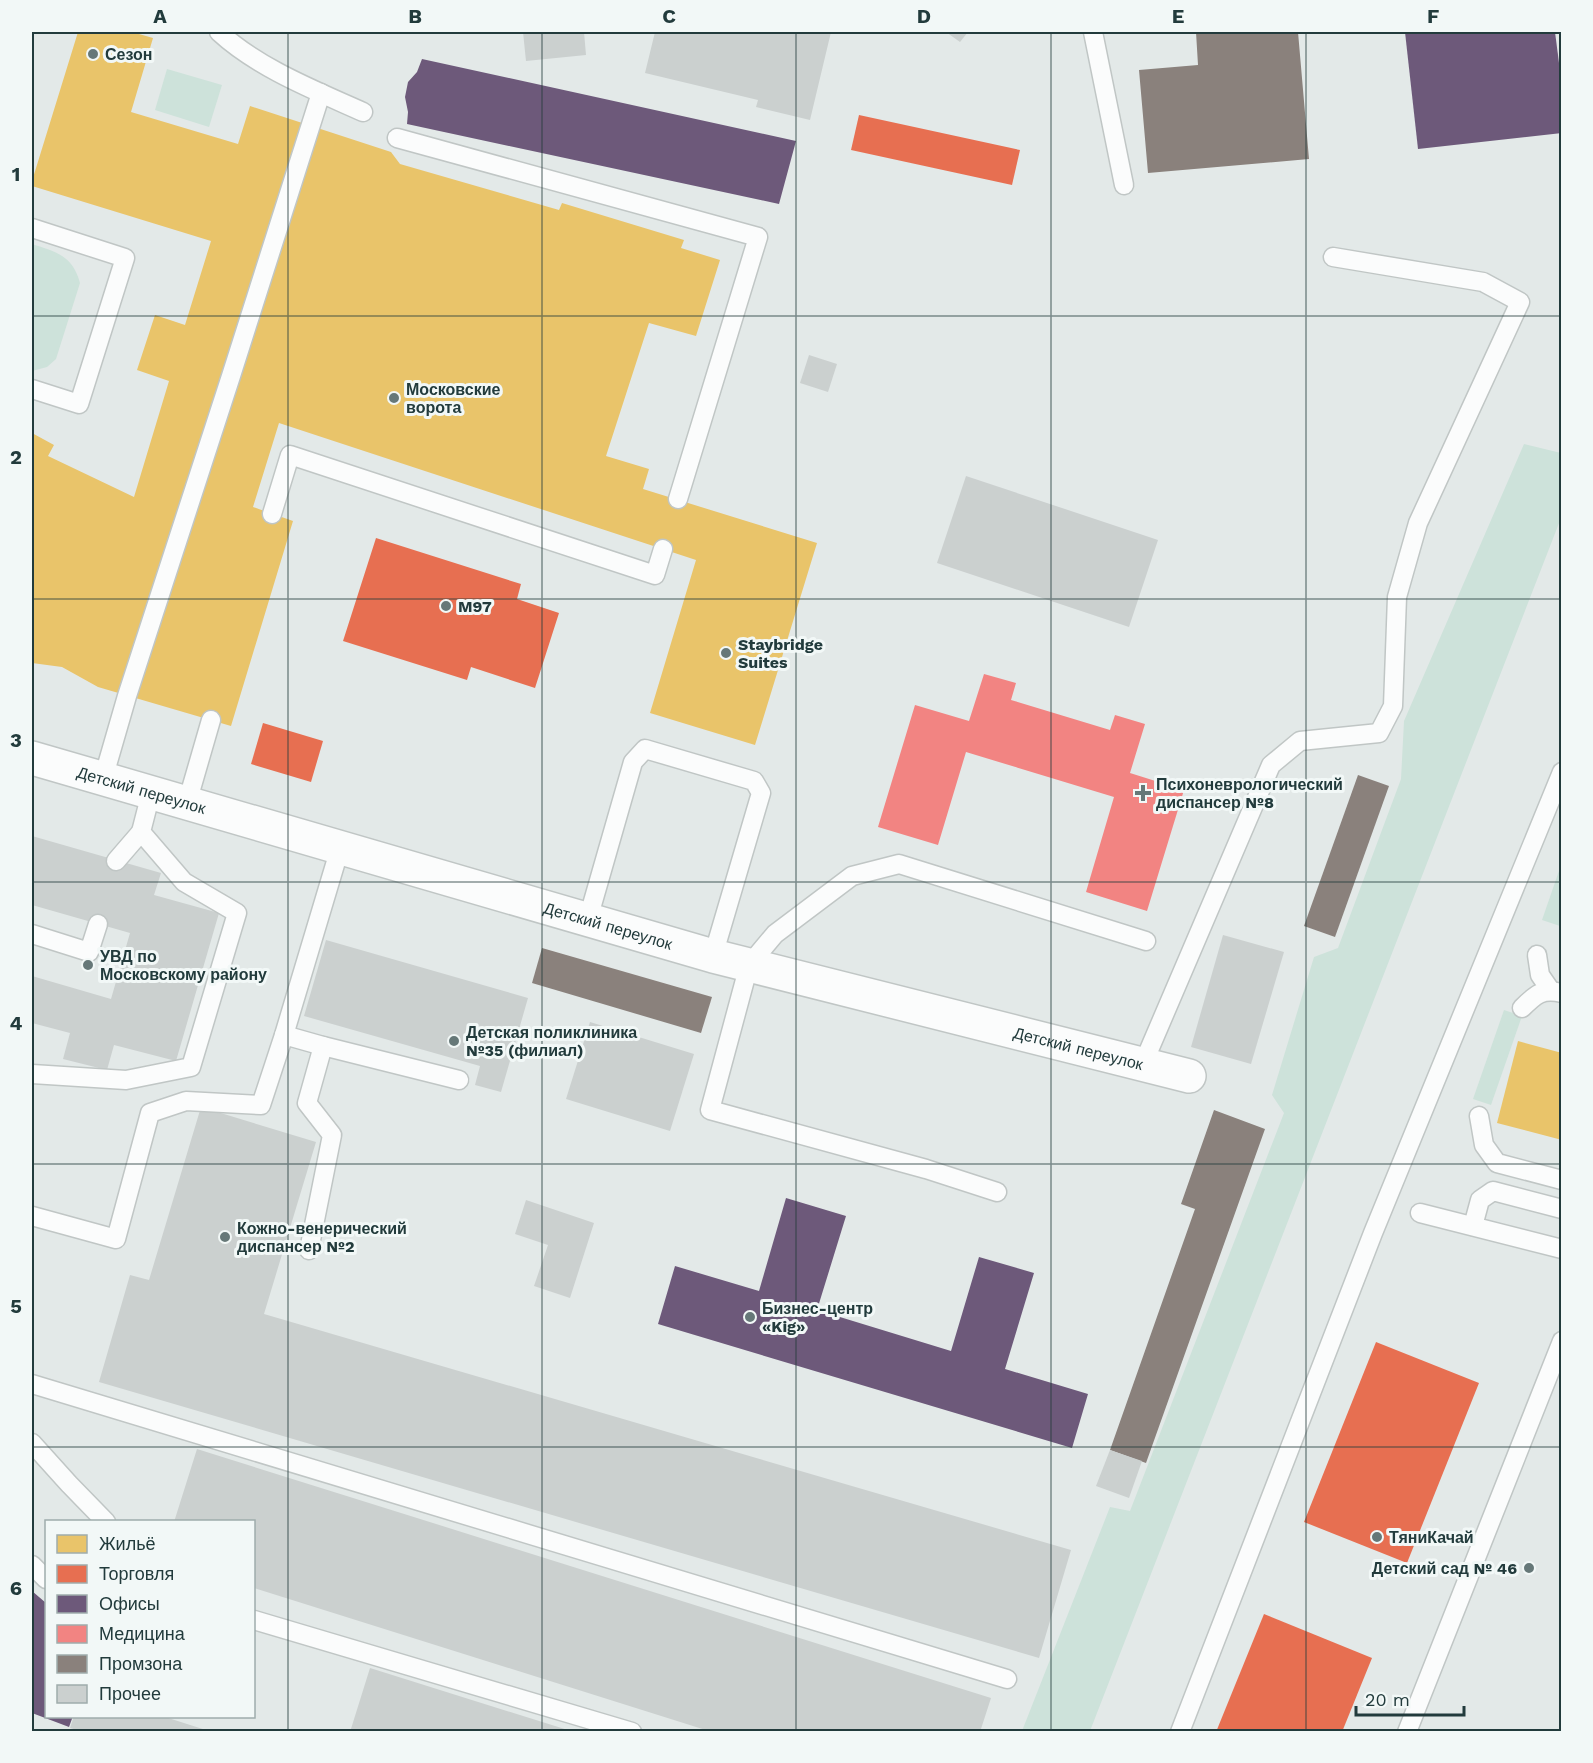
<svg xmlns="http://www.w3.org/2000/svg" width="1593" height="1763" font-family="'Work Sans',sans-serif">
<style>
.green{fill:#cde2da}
.homes{fill:#e9c46a}
.shops{fill:#e76f51}
.offices{fill:#6d597a}
.health{fill:#f28482}
.industry{fill:#8a817c}
.building{fill:#cbd0cf}
.lines{fill:none;stroke-linecap:round;stroke-linejoin:round}
.service-casing{stroke:#c0c6c5;stroke-width:21}
.minor-casing{stroke:#c0c6c5;stroke-width:36}
.service{stroke:#fbfcfc;stroke-width:18}
.minor{stroke:#fbfcfc;stroke-width:33}
.grid{fill:none;stroke:#223b3c;stroke-width:1.5;stroke-opacity:0.55}
.poi-dot{fill:#667878;stroke:#f2f8f7;stroke-width:2}
.labels{text-anchor:middle;dominant-baseline:central;stroke-width:6;stroke-linejoin:round;paint-order:stroke}
.poi-label{font-size:16px;font-weight:bold;fill:#223b3c;stroke:#f2f8f7;text-anchor:start}
.street-label{font-size:16px;fill:#223b3c;stroke:#f2f8f7}
.neatline{fill:none;stroke:#223b3c;stroke-width:2}
.grid-label{font-size:20px;text-anchor:middle;font-weight:bold;fill:#223b3c}
</style>
<rect width="100%" height="100%" fill="#e3e9e8"/>
<!-- green -->
<g class="green">
<path d="M167,69l55,16 -13,42 -54,-17z"/>
<path d="M32,244c25,8 41,12 48,39l-24,76 -9,8 -15,4z"/>
<path d="M1524,444l37,9v65l-471,1213h-68l88,-224 20,4 154,-398 -12,-18 42,-138 24,-9 63,-169 3,-58z"/>
<path d="M1561,865l1,57 -2,4 -18,-6z"/>
<path d="M1504,1010l18,6 -31,89 -18,-6z"/>
</g>
<!-- homes -->
<g class="homes">
<path d="M78,32h54l21,6 -22,74 107,32 12,-38 141,46 9,12 159,46 3,-7 122,37 -3,8 39,12 -24,76 -47,-13 -43,133 43,13 -6,20 174,54 -62,202 -105,-32 46,-153 -417,-137 -26,84 40,14 -62,205 -133,-39 -36,-20 -30,-4v-230l22,12 -6,11 86,41 35,-116 -32,-11 18,-55 30,10 26,-84 -179,-55v-5z"/>
<path d="M1518,1041l44,12v87l-65,-17z"/>
</g>
<!-- shops -->
<g class="shops">
<path d="M859,115l161,35 -8,35 -161,-35z"/>
<path d="M376,538l145,46 -4,15 42,14 -24,75 -64,-21 -4,13 -124,-39z"/>
<path d="M263,723l60,18 -12,41 -60,-18z"/>
<path d="M1376,1342l103,41 -72,180 -103,-41z"/>
<path d="M1264,1614l108,44 -30,74h-126z"/>
</g>
<!-- offices -->
<g class="offices">
<path d="M1405,32h150l7,54v47l-144,16z"/>
<path d="M422,59l374,82 -17,63 -372,-80 1,-12 -3,-15 3,-15 9,-10z"/>
<path d="M786,1198l60,18 -29,94 134,41 28,-94 55,16 -29,96 83,25 -16,54 -414,-124 17,-58 84,25z"/>
<path d="M32,1591l14,12v113h27l-4,11 -37,-14z"/>
</g>
<!-- health -->
<path class="health" d="M984,674l32,9 -5,17 99,30 5,-15 30,9 -15,49 54,17 -37,121 -61,-19 28,-95 -148,-45 -28,93 -60,-18 37,-122 54,16z"/>
<!-- industry -->
<g class="industry">
<path d="M1196,32h102l11,127 -161,14 -9,-103 59,-5z"/>
<path d="M1358,775l31,11 -54,151 -31,-11z"/>
<path d="M542,948l170,49 -11,36 -169,-50z"/>
<path d="M1214,1110l51,19 -119,334 -36,-13 85,-241 -14,-5z"/>
</g>
<!-- building -->
<g class="building">
<path d="M523,32h61l2,23 -60,6z"/>
<path d="M655,32h176l-21,88 -54,-13 2,-7 -113,-27z"/>
<path d="M946,32h22l-8,10z"/>
<path d="M809,355l28,9 -9,28 -28,-9z"/>
<path d="M966,476l192,64 -29,87 -192,-64z"/>
<path d="M32,836l129,37 -7,22 65,18 -43,148 -62,-16 -7,25 -44,-11 7,-26 -38,-10v-47l79,23 19,-66 -98,-28z"/>
<path d="M1223,935l61,17 -33,112 -60,-17z"/>
<path d="M326,940l202,58 -27,94 -26,-7 5,-19 -176,-50z"/>
<path d="M590,1022l104,32 -24,77 -104,-32z"/>
<path d="M201,1107l115,35 -52,172 807,236 -32,108 -940,-276 31,-107 19,5z"/>
<path d="M526,1200l68,23 -24,75 -36,-12 14,-41 -33,-11z"/>
<path d="M197,1449l794,249 -11,34h-268l-458,-144v-66h-80z"/>
<path d="M1110,1450l32,11 -13,37 -33,-12z"/>
<path d="M370,1668l201,63v1h-221z"/>
<path d="M74,1716h88l47,15 -126,1 -13,-4z"/>
</g>
<g class="lines">
<defs>
<g id="service">
<path d="M219,32c39,36 95,58 144,80"/>
<path d="M1093,32l31,153"/>
<path d="M397,138l361,99 -80,262"/>
<path d="M32,228l93,30 -46,146 -47,-15"/>
<path d="M272,514l18,-59 365,120 8,-26"/>
<path d="M103,779l24,-83 104,-320 90,-283"/>
<path d="M187,803l24,-83"/>
<path d="M116,861l25,-29"/>
<path d="M588,919l45,-157 12,-13 109,32 7,12 -48,163"/>
<path d="M32,934l57,18 9,-28"/>
<path d="M1537,955l3,20 11,16"/>
<path d="M1522,1008c13,-13 20,-20 40,-15"/>
<path d="M284,1035l39,11 136,34"/>
<path d="M1143,1064l128,-299 29,-24 79,-8 14,-27 4,-109 21,-74 102,-221 -37,-20 -150,-25"/>
<path d="M32,1074l94,6 65,-13 46,-154 -53,-31 -43,-50 10,-39"/>
<path d="M1479,1116l5,29 13,18 65,17"/>
<path d="M997,1192l-71,-23 -216,-59 39,-145 26,-31 77,-58 47,-12 247,77"/>
<path d="M1420,1213l142,36"/>
<path d="M32,1216l84,23 34,-126 36,-12 75,4 23,-70 56,-187"/>
<path d="M1473,1226l7,-26 13,-9 69,18"/>
<path d="M309,1250l23,-115 -25,-32 16,-57"/>
<path d="M32,1384l975,295"/>
<path d="M32,1443l37,41 37,38"/>
<path d="M32,1565l14,14"/>
<path d="M254,1620l378,112"/>
<path d="M1180,1732l193,-499 189,-461"/>
<path d="M1407,1732l155,-391"/>
</g>
<g id="minor">
<path id="s1" d="M32,758l681,198 476,120"/>
</g>
</defs>
<!-- service casing -->
<use href="#service" class="service-casing"/>
<!-- minor casing -->
<use href="#minor" class="minor-casing"/>
<!-- service -->
<use href="#service" class="service"/>
<!-- minor -->
<use href="#minor" class="minor"/>
</g>
<!-- grid -->
<path class="grid" d="M288,32v1700M542,32v1700M796,32v1700M1051,32v1700M1306,32v1700M32,316h1530M32,599h1530M32,882h1530M32,1164h1530M32,1447h1530"/>
<!-- markers -->
<g class="poi-dot">
<circle cx="93" cy="54" r="6"/>
<circle cx="394" cy="398" r="6"/>
<circle cx="446" cy="606" r="6"/>
<circle cx="726" cy="653" r="6"/>
<path d="M1140 784h6v6h6v6h-6v6h-6v-6h-6v-6h6z"/>
<circle cx="88" cy="965" r="6"/>
<circle cx="454" cy="1041" r="6"/>
<circle cx="225" cy="1237" r="6"/>
<circle cx="750" cy="1317" r="6"/>
<circle cx="1377" cy="1537" r="6"/>
<circle cx="1529" cy="1568" r="6"/>
</g>
<g class="labels">
<!-- poi labels -->
<g class="poi-label">
<text x="105" y="54">Сезон</text>
<text x="406" y="389">Московские<tspan x="406" dy="18">ворота</tspan></text>
<text x="458" y="606">M97</text>
<text x="738" y="644">Staybridge<tspan x="738" dy="18">Suites</tspan></text>
<text x="1156" y="784">Психоневрологический<tspan x="1156" dy="18">диспансер №8</tspan></text>
<text x="100" y="956">УВД по<tspan x="100" dy="18">Московскому району</tspan></text>
<text x="466" y="1032">Детская поликлиника<tspan x="466" dy="18">№35 (филиал)</tspan></text>
<text x="237" y="1228">Кожно-венерический<tspan x="237" dy="18">диспансер №2</tspan></text>
<text x="762" y="1308">Бизнес-центр<tspan x="762" dy="18">«Kig»</tspan></text>
<text x="1389" y="1537">ТяниКачай</text>
<text x="1517" y="1568" text-anchor="end">Детский сад № 46</text>
</g>
<!-- street labels -->
<g class="street-label">
<text stroke="none"><textPath href="#s1" startOffset="114">Детский переулок</textPath></text>
<text stroke="none"><textPath href="#s1" startOffset="600">Детский переулок</textPath></text>
<text stroke="none"><textPath href="#s1" startOffset="1086">Детский переулок</textPath></text>
</g>
</g>
<!-- border -->
<rect width="1593" height="1763" fill="none" stroke="#f2f8f7" stroke-width="66"/>
<!-- legend -->
<rect x="45" y="1520" width="210" height="198" fill="#f2f8f7" stroke="#9facac" stroke-width="1.5"/>
<rect x="57" y="1535" width="30" height="18" fill="#e9c46a" stroke="#9facac" stroke-width="1.5"/>
<text x="99" y="1550" font-size="18" fill="#223b3c">Жильё</text>
<rect x="57" y="1565" width="30" height="18" fill="#e76f51" stroke="#9facac" stroke-width="1.5"/>
<text x="99" y="1580" font-size="18" fill="#223b3c">Торговля</text>
<rect x="57" y="1595" width="30" height="18" fill="#6d597a" stroke="#9facac" stroke-width="1.5"/>
<text x="99" y="1610" font-size="18" fill="#223b3c">Офисы</text>
<rect x="57" y="1625" width="30" height="18" fill="#f28482" stroke="#9facac" stroke-width="1.5"/>
<text x="99" y="1640" font-size="18" fill="#223b3c">Медицина</text>
<rect x="57" y="1655" width="30" height="18" fill="#8a817c" stroke="#9facac" stroke-width="1.5"/>
<text x="99" y="1670" font-size="18" fill="#223b3c">Промзона</text>
<rect x="57" y="1685" width="30" height="18" fill="#cbd0cf" stroke="#9facac" stroke-width="1.5"/>
<text x="99" y="1700" font-size="18" fill="#223b3c">Прочее</text>
<!-- scale -->
<path d="M1356 1706v9h108v-9" fill="none" stroke="#223b3c" stroke-width="3"/>
<text x="1365" y="1706" font-size="18" fill="#223b3c" stroke="#f2f8f7" stroke-width="4.5" paint-order="stroke">20 m</text>
<rect x="33" y="33" width="1527" height="1697" class="neatline"/>
<g class="grid-label">
<text x="160" y="23">A</text>
<text x="415" y="23">B</text>
<text x="669" y="23">C</text>
<text x="924" y="23">D</text>
<text x="1178" y="23">E</text>
<text x="1433" y="23">F</text>
<text x="16" y="181">1</text>
<text x="16" y="464">2</text>
<text x="16" y="747">3</text>
<text x="16" y="1030">4</text>
<text x="16" y="1313">5</text>
<text x="16" y="1595">6</text>
</g>
</svg>
